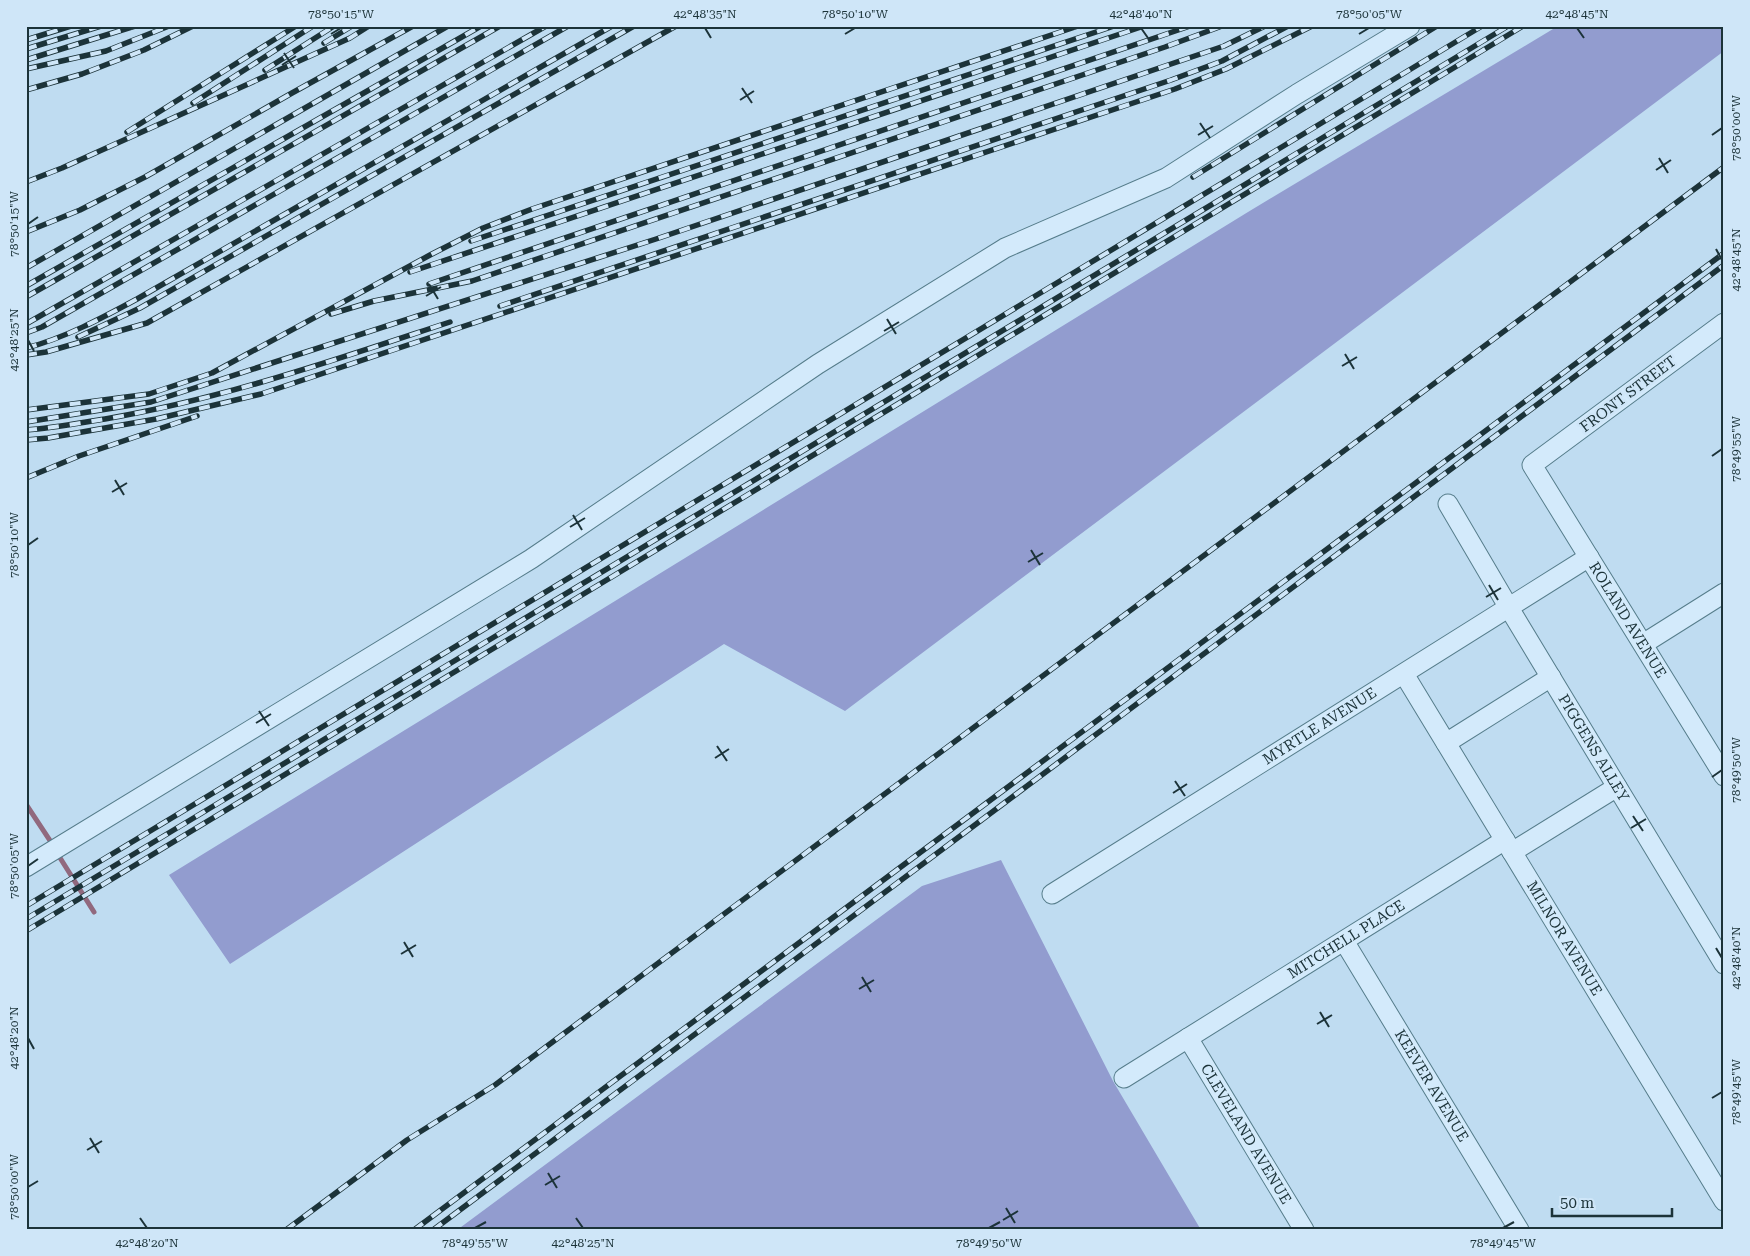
<svg xmlns="http://www.w3.org/2000/svg" width="1750" height="1256" font-family="'Roboto Serif',serif">
<style>
.green{fill:#929ccf}
.lines{fill:none;stroke-linecap:round;stroke-linejoin:round}
.stream{stroke:#91697e;stroke-width:5}
.minor-casing{stroke:#567d8b;stroke-width:21}
.minor{stroke:#d3eafb;stroke-width:19}
.rail-casing{stroke:#1c3339;stroke-width:5.5}
.rail{stroke:#cfe6f8;stroke-width:4;stroke-dasharray:11;stroke-linecap:butt}
.ticks{fill:none;stroke:#1c3339;stroke-width:2}
.labels{text-anchor:middle;dominant-baseline:central;stroke-width:5;stroke-linejoin:round;paint-order:stroke}
.street-label{font-size:15px;fill:#1c3339;stroke:#cfe6f8}
.neatline{fill:none;stroke:#1c3339;stroke-width:2}
.ticks-label{font-size:12px;text-anchor:middle;fill:#1c3339}
</style>
<rect width="100%" height="100%" fill="#bfdcf1"/>
<!-- green -->
<g class="green">
<path d="M1558,26h166v25l-879,660 -121,-67 -494,320 -61,-89 1079,-663z"/>
<path d="M1001,860l112,221 88,149h-744l465,-344z"/>
</g>
<g class="lines">
<!-- stream -->
<g class="stream">
<path d="M26,804l27,41"/>
<path d="M57,853l37,59"/>
</g>
<defs>
<g id="minor">
<path id="s1" d="M1724,323l-192,142 192,311"/>
<path id="s2" d="M1448,504l61,104 215,356"/>
<path d="M1643,644l81,-51"/>
<path id="s3" d="M1404,674l320,527"/>
<path d="M1446,743l105,-66"/>
<path d="M1512,852l105,-65"/>
<path d="M26,867l505,-308 287,-195 187,-116 161,-70 131,-84 113,-68"/>
<path id="s4" d="M1052,894l537,-337"/>
<path id="s5" d="M1344,941l175,289"/>
<path id="s6" d="M1188,1038l116,192"/>
<path id="s7" d="M1124,1078l381,-238"/>
</g>
</defs>
<!-- minor casing -->
<use href="#minor" class="minor-casing"/>
<!-- minor -->
<use href="#minor" class="minor"/>
<defs>
<g id="rail">
<path d="M26,40l45,-14"/>
<path d="M324,43l28,-17"/>
<path d="M26,49l75,-23"/>
<path d="M26,60l109,-34"/>
<path d="M26,69l80,-18 63,-25"/>
<path d="M265,70l69,-44"/>
<path d="M26,90l56,-16 62,-24 49,-24"/>
<path d="M193,103l120,-77"/>
<path d="M127,132l169,-106"/>
<path d="M1193,177l244,-151"/>
<path d="M26,182l36,-14 288,-130 19,-12"/>
<path d="M26,232l54,-22 65,-33 147,-84 121,-67"/>
<path d="M471,241l643,-215"/>
<path d="M26,268l422,-242"/>
<path d="M410,272l734,-246"/>
<path d="M429,284l761,-258"/>
<path d="M26,286l455,-260"/>
<path d="M26,297l474,-271"/>
<path d="M500,306l671,-226 51,-19 66,-35"/>
<path d="M331,314l43,-13 98,-20 693,-234 57,-21"/>
<path d="M26,324l520,-298"/>
<path d="M26,333l16,-6 526,-301"/>
<path d="M78,337l62,-29 494,-282"/>
<path d="M26,348c39,-10 76,-30 111,-49l475,-273"/>
<path d="M26,355l20,-3 101,-29 529,-297"/>
<path d="M26,410l123,-16 63,-21 218,-118 53,-27 49,-19 546,-183"/>
<path d="M26,422l125,-20 505,-163 568,-193 41,-20"/>
<path d="M26,430c27,-2 53,-7 79,-11 118,-20 232,-60 345,-97"/>
<path d="M26,440l22,-2 108,-19 105,-25 914,-305 51,-20 86,-43"/>
<path d="M26,478l53,-22 118,-40"/>
<path d="M26,906l1456,-880"/>
<path d="M26,919l1482,-893"/>
<path d="M26,931l1497,-905"/>
<path d="M286,1230l121,-90 88,-55 1229,-918"/>
<path d="M414,1230l1310,-977"/>
<path d="M433,1230l1291,-965"/>
</g>
</defs>
<!-- rail casing -->
<use href="#rail" class="rail-casing"/>
<!-- rail -->
<use href="#rail" class="rail"/>
</g>
<!-- ticks -->
<path class="ticks" d="M705,28l6,10M1141,28l7,10M1577,28l7,10M331,34l10,-6M845,34l10,-6M1359,34l10,-6M284,53l10,15M282,65l14,-9M742,88l10,15M740,100l14,-9M1200,123l10,15M1198,135l15,-9M1712,135l10,-7M1659,158l9,15M1656,170l15,-10M28,224l10,-7M1716,249l6,11M429,284l9,15M426,296l15,-9M887,319l9,15M884,331l15,-9M28,340l6,11M1345,354l9,15M1342,366l15,-9M1712,456l10,-7M115,480l9,15M112,492l15,-9M573,515l9,15M570,527l15,-9M28,545l10,-7M1031,550l9,15M1028,562l15,-9M1489,585l9,15M1486,597l15,-9M259,711l10,15M256,723l15,-9M717,746l10,15M715,758l14,-9M1712,777l10,-7M1175,781l10,15M1173,793l14,-9M1633,816l10,15M1631,828l15,-9M28,866l10,-7M404,942l9,15M1716,948l6,10M401,954l15,-9M862,977l9,15M859,989l15,-9M1320,1012l9,15M1317,1024l15,-9M28,1038l6,11M1712,1098l10,-6M90,1138l9,15M87,1150l15,-9M548,1173l9,15M545,1185l15,-9M28,1187l10,-6M1006,1208l9,15M140,1218l7,10M576,1218l7,10M1003,1220l15,-9M475,1228l11,-6M989,1228l11,-6M1503,1228l11,-6"/>
<g class="labels">
<!-- street labels -->
<g class="street-label">
<text transform="translate(1628 394) rotate(-37)">FRONT STREET</text>
<text stroke="none"><textPath href="#s1" startOffset="421">ROLAND AVENUE</textPath></text>
<text stroke="none"><textPath href="#s4" startOffset="316">MYRTLE AVENUE</textPath></text>
<text stroke="none"><textPath href="#s2" startOffset="284">PIGGENS ALLEY</textPath></text>
<text stroke="none"><textPath href="#s3" startOffset="309">MILNOR AVENUE</textPath></text>
<text stroke="none"><textPath href="#s7" startOffset="262">MITCHELL PLACE</textPath></text>
<text stroke="none"><textPath href="#s5" startOffset="169">KEEVER AVENUE</textPath></text>
<text stroke="none"><textPath href="#s6" startOffset="112">CLEVELAND AVENUE</textPath></text>
</g>
</g>
<!-- border -->
<rect width="1750" height="1256" fill="none" stroke="#cfe6f8" stroke-width="55"/>
<!-- scale -->
<path d="M1552 1208v8h120v-8" fill="none" stroke="#1c3339" stroke-width="2.5"/>
<text x="1560" y="1208" font-size="15" fill="#1c3339" stroke="#cfe6f8" stroke-width="4" paint-order="stroke">50 m</text>
<rect x="28" y="28" width="1694" height="1200" class="neatline"/>
<g class="ticks-label">
<text x="341" y="18">78°50'15"W</text>
<text x="705" y="18">42°48'35"N</text>
<text x="855" y="18">78°50'10"W</text>
<text x="1141" y="18">42°48'40"N</text>
<text x="1369" y="18">78°50'05"W</text>
<text x="1577" y="18">42°48'45"N</text>
<text transform="translate(1736 128) rotate(-90)" y="4">78°50'00"W</text>
<text transform="translate(14 224) rotate(-90)" y="4">78°50'15"W</text>
<text transform="translate(1736 260) rotate(-90)" y="4">42°48'45"N</text>
<text transform="translate(14 340) rotate(-90)" y="4">42°48'25"N</text>
<text transform="translate(1736 449) rotate(-90)" y="4">78°49'55"W</text>
<text transform="translate(14 545) rotate(-90)" y="4">78°50'10"W</text>
<text transform="translate(1736 770) rotate(-90)" y="4">78°49'50"W</text>
<text transform="translate(14 866) rotate(-90)" y="4">78°50'05"W</text>
<text transform="translate(1736 958) rotate(-90)" y="4">42°48'40"N</text>
<text transform="translate(14 1038) rotate(-90)" y="4">42°48'20"N</text>
<text transform="translate(1736 1092) rotate(-90)" y="4">78°49'45"W</text>
<text transform="translate(14 1187) rotate(-90)" y="4">78°50'00"W</text>
<text x="147" y="1247">42°48'20"N</text>
<text x="475" y="1247">78°49'55"W</text>
<text x="583" y="1247">42°48'25"N</text>
<text x="989" y="1247">78°49'50"W</text>
<text x="1503" y="1247">78°49'45"W</text>
</g>
</svg>
